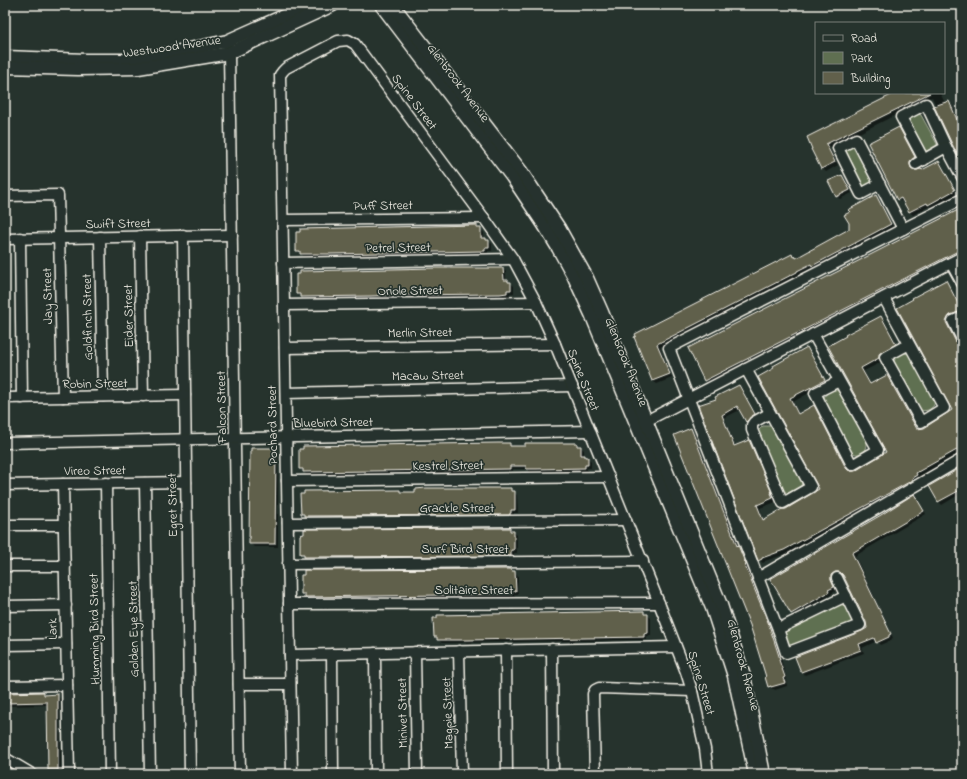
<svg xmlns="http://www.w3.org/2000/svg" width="967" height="779" font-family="'Indie Flower',sans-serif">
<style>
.green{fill:#5f6f51;stroke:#aab09c}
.shadow{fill:#0007}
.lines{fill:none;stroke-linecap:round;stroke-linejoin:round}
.stream{stroke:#8da19f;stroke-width:3}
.building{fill:#61604b;stroke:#f4f1e8}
.minor-casing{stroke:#f4f1e8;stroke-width:13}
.tertiary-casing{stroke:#f4f1e8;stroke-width:15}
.minor{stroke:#26332d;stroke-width:10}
.tertiary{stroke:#26332d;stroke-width:12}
.labels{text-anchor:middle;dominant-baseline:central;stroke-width:3.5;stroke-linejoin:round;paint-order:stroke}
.street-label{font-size:13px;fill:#f4f1e8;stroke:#26332d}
</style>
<rect width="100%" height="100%" fill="#26332d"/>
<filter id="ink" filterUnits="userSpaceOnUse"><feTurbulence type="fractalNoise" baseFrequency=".025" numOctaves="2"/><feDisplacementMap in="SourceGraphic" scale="8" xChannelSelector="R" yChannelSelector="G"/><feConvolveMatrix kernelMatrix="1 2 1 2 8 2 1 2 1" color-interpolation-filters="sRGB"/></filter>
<g filter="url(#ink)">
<!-- green -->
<g class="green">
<path d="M917,113l4,2 16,29v4l-9,5 -3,-3 -16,-30 1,-4z"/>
<path d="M851,146l4,1 18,33 -2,4 -6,2 -4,-1 -16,-33v-2z"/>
<path d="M903,353l6,1 26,48c-2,7 -8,10 -15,8l-26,-45c0,-7 3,-10 9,-12z"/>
<path d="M833,390h3l6,3 25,48c1,12 -8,17 -17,10l-26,-49c-1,-7 3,-9 9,-12z"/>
<path d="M763,426h6l3,1 30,53 -1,7c-8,5 -12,9 -20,2l-24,-55 1,-3z"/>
<path d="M839,604l8,2 5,13 -1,3 -3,3 -56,22 -3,-1 -5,-11 3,-6z"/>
</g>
<!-- shadow -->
<g class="shadow">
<path d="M898,93h42l5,10 3,-1 4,3 10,24v32l-9,-17 -21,-47 -103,51 9,17 -12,7 -4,-4 -10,-18z"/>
<path d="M899,128l3,3 16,30 -5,3v6l9,1 17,-9 3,3 15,29 -25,13 -2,-1 -17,9 -3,-3 -6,-11 -2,1 -4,-3z"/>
<path d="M842,176l3,3 7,14 -12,6 -4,-3z"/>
<path d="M875,196l4,4 15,28 -78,41 -2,-2 -15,8 1,1 -140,71 12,31 -15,6 -4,-3 -18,-43 157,-82 4,3 54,-29z"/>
<path d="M962,212v42l-254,129 -3,-3z"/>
<path d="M477,226l7,7v6l4,2 4,3v7h-4v3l-183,3 -8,-6z"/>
<path d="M503,269l3,3v10l4,1 4,3v7h-4v3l-205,4 -8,-6z"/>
<path d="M946,282l3,3 13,25v5l-12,6 -1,5 10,20 3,4v102l-43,25 1,2 -4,4 -127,70 -24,8v1l-2,1 -4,-3 -42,-161 22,-13 3,3 15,29 -7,6 -4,-3 -6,-11 -16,8 11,28 14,-5 3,3 22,52h-1l3,6 -16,6 4,13 23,-11 33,-20 -61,-113 48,-29 3,4 17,31 -34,19 6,12 15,-8 3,4 32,62h7l32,-20 -58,-105 51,-30 3,3 15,27 -17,10v5l-18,9 7,14 16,-9 3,4 28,50 7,-2 29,-17 -56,-103z"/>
<path d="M690,430l4,3 45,114 3,3 7,19h-1l23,58 11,35v1l5,17 -1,1 1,5 -12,4 -1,-1h-2l-2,-2 5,-2h-6v2v-1z"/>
<path d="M509,444l3,3 64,-3 8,6v6l4,2 3,3v7h-4v3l-57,1 -3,-3h-14v2l-206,4 -7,-7z"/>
<path d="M274,449l3,3v2l1,2v91h-24l-4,-4z"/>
<path d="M962,468v25l-20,12 -3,-3 -8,-15z"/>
<path d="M510,489l7,6 1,18h-4v3l-205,3 -7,-6 97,-22 3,2z"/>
<path d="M914,496l3,3 9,15 -71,42 38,82 -2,1 1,1 -12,5 -3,-4 -15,7 2,5 -59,22 -3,-3 -6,-15 67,-25 5,-4 -1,-6 -23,-47 -2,-1 -4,1 -4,3v7l3,5 -6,4v1l-36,21 -4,-3 -19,-34z"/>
<path d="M510,529l7,6v18h-3v5l-205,2 -8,-7 3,-18z"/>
<path d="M511,570l7,6v18h-4l1,3 -206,3 -7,-6v-18z"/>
<path d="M643,612l8,6v18h-4v4l-205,3 -7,-6z"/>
<path d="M43,693l2,3 12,-1 3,4 1,74h-9l-3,-3 -1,-65 -43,1v-12z"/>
</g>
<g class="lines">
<!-- stream -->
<path class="stream" d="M958,575l4,8"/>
</g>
<!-- building -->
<g class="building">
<path d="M895,93h35l-104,51 9,18 -14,7 -10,-20h1l-5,-12z"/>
<path d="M949,101l13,30v32l-10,-19 -18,-38z"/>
<path d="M899,127l16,30 -5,4v3l1,4 5,2 5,-1 1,1 17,-9 16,29 -27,15 -1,-2 -18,9 -8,-14 -4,2 -29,-57z"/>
<path d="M842,175l8,15 -14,7 -8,-16z"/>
<path d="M876,195l15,29 -79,42 -1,-2 -14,7v1l-140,72 13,30 -18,7 -18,-44 2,-1 -1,-2 157,-80 1,3 2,-1 1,2 53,-29v-6l-5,-8 6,-3 -2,-2z"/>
<path d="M962,208v41l-258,132 -16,-33z"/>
<path d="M477,225v3h4v10h5v2h3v8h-4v3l-155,3h-30v-3h-4v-19h4v-3z"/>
<path d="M436,268h67l1,12h4v2h3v8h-4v3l-7,1 -104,1 -25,1 -71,1v-3h-4v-20h4v-3z"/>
<path d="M946,280l16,31 -12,4 -2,3 -2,4 10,20 6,9v96l-46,26 1,2 -5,3 1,2 -129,70 -22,8v1l-4,2 -60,-156 18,-6 -1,-2 24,-12 16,29 -4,3 -5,5 -9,-16 -15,9 12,31 15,-6 23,53h-1l2,5 -16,7 6,15 19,-11h4l33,-20 -61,-112 16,-9 -1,-2 34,-19 18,33 -35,18 8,16 16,-9 32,63 2,2 3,1h4l31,-19 -58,-106 18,-10 -1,-1 36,-19 15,28 -14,8 -3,2v4l-18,10 9,16 17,-9 30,54 7,-1 28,-18 -55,-102 16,-9 -1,-1z"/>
<path d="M691,428l46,118 1,-1 8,20 -1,1 23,56 12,37 -1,1 6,17 -2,1 2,5 -14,4v-1l-3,1 -3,-10h1l-16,-52 -76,-190z"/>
<path d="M498,443h12v3h15v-3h52v3h4v9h4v2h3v8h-3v3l-48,1h-11v-3h-16v3l-207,3v-3h-4v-20h4v-3z"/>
<path d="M251,448h23v3h2l-1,93h-26l1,-93h1z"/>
<path d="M962,467v22l-24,13 -9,-16z"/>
<path d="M426,488h85v3h4v19h-4v3h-1v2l-206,1v-2h-3l-1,-20h4v-3l96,-1v2h15v-3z"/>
<path d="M914,494l10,17 -72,42 39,81 -2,1v2l-13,6 -2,-5 -15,6 2,6 -60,22 -6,-15 67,-26 5,-3 -1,-6 -23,-47 -3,-3h-5l-4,3v5l3,7 -6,3 1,2 -38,22 -21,-35 111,-64z"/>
<path d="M510,528v3h4v19h-3v6l-207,1v-3h-4v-19l4,-1v-5z"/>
<path d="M511,569l1,2h3l1,20h-4v3l-207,3v-3h-4v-19h3v-5z"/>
<path d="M644,611v3h4v19l-4,1v3l-177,3h-30v-3h-3l-1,-19h4v-3z"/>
<path d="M44,692v3l14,-1v76h-10l-1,-68 -42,1v-10z"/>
</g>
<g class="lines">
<defs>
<g id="minor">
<path d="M228,46l1,7 11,721"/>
<path d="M924,160l-23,-43 25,-13 20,43 16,30"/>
<path d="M916,164l30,-17"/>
<path d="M880,184l-19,10 -23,-46 18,-9 47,90"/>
<path d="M5,196l53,-1 5,202"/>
<path d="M283,220l201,-2"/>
<path d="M183,235l7,539"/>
<path d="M140,236l3,160"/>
<path d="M100,237l3,159"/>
<path d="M20,238l2,160"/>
<path d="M5,239l227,-4"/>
<path d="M283,263l230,-4"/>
<path d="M951,263l11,20"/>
<path d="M884,298l60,110 -23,14 -36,-65 24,-13"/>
<path d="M284,305l252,-3"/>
<path d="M962,317l-9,4 9,18"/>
<path d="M813,334l65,116 -26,15 -37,-72 24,-12"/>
<path d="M285,348l270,-4"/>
<path d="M746,369l65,118 -28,16 -31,-73v-5l2,-3 16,-9"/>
<path d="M286,393l286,-7"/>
<path d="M5,398l180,-3"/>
<path d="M646,421l316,-164"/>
<path d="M5,443l585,-12"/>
<path d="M287,481l322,-4"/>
<path d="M106,483l4,291"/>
<path d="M145,483l5,291"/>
<path d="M63,484l6,290"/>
<path d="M5,485l181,-3"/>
<path d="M288,523l338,-3"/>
<path d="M5,525h59"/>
<path d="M288,564l355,-3"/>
<path d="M5,566h60"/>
<path d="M758,578l204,-119"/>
<path d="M837,578l23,47 -74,28 -8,-24 -109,-281 293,-149"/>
<path d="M289,604l370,-1"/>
<path d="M5,606l61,-1"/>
<path d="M778,629l68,-33"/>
<path d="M5,645l61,-1"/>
<path d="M552,649l1,125"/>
<path d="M506,650l1,124"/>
<path d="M459,651l3,123"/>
<path d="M415,652l2,122"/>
<path d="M375,653l1,121"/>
<path d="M332,654l1,120"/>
<path d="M290,655l386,-8"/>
<path d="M239,684h51"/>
<path d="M5,686l62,-1"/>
<path d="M5,758l27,16"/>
<path d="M292,774l-12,-699 3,-4 3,-3 52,-27 10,-1 7,4 129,174 29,41 23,43 19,42 104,259 27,69 6,19 13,58 3,25"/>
<path d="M595,774l-2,-80 2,-4 4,-2 93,3"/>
</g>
<g id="tertiary">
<path d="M381,5l131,172 32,48 14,23 16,29 17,37 121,294 22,68 21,98"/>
<path d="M393,5l128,166 38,57 15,27 13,23 15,34 119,293 23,71 20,98"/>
<path d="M5,57l81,3h51l90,-19 81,-36"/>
<path d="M5,67l73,2 60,-1 91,-15 104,-48"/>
</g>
</defs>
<!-- minor casing -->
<use href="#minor" class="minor-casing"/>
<!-- tertiary casing -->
<use href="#tertiary" class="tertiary-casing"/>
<!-- minor -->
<use href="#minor" class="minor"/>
<!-- tertiary -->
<use href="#tertiary" class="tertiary"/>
</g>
</g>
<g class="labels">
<!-- street labels -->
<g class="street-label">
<text transform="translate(172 47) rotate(-8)">Westwood Avenue</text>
<text transform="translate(458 83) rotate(53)">Glenbrook Avenue</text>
<text transform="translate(414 102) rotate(53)">Spine Street</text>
<text transform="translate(383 206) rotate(-1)">Puff Street</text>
<text transform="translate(118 224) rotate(-1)">Swift Street</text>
<text transform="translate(398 248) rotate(-1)">Petrel Street</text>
<text transform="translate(410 291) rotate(-1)">Oriole Street</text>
<text transform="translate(48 296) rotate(-91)">Jay Street</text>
<text transform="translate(129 316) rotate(-91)">Eider Street</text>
<text transform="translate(88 317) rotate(-91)">Goldfinch Street</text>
<text transform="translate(420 333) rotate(-1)">Merlin Street</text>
<text transform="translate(626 362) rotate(68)">Glenbrook Avenue</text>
<text transform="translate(428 376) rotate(-1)">Macaw Street</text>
<text transform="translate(583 380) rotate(68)">Spine Street</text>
<text transform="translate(95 384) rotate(-1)">Robin Street</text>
<text transform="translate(222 407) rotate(-91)">Falcon Street</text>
<text transform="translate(333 423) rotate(-1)">Bluebird Street</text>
<text transform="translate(273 425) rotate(-91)">Pochard Street</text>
<text transform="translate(448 466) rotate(-1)">Kestrel Street</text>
<text transform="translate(95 471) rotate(-1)">Vireo Street</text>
<text transform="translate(173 505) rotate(-91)">Egret Street</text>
<text x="457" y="508">Grackle Street</text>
<text x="465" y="549">Surf Bird Street</text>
<text x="474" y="590">Solitaire Street</text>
<text transform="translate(53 629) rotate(-91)">Lark</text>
<text transform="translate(95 629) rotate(-91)">Humming Bird Street</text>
<text transform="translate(134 629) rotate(-91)">Golden Eye Street</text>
<text transform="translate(743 665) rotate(75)">Glenbrook Avenue</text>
<text transform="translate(701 683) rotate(73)">Spine Street</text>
<text transform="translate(403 713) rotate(-91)">Minivet Street</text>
<text transform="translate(448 713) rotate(-92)">Magpie Street</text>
</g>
</g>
<!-- margin -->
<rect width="967" height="779" fill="none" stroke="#26332d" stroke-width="20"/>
<rect x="10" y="10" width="947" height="759" fill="none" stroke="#f4f1e8" stroke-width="1.5" filter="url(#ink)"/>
<!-- legend -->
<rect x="815" y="22" width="130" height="72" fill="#26332d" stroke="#787f78"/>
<rect x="823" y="35" width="20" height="6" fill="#26332d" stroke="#787f78"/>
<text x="851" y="42" font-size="12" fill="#f4f1e8">Road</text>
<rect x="823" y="52" width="20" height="12" fill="#5f6f51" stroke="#787f78"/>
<text x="851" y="62" font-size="12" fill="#f4f1e8">Park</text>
<rect x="823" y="72" width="20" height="12" fill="#61604b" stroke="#787f78"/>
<text x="851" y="82" font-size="12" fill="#f4f1e8">Building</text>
</svg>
